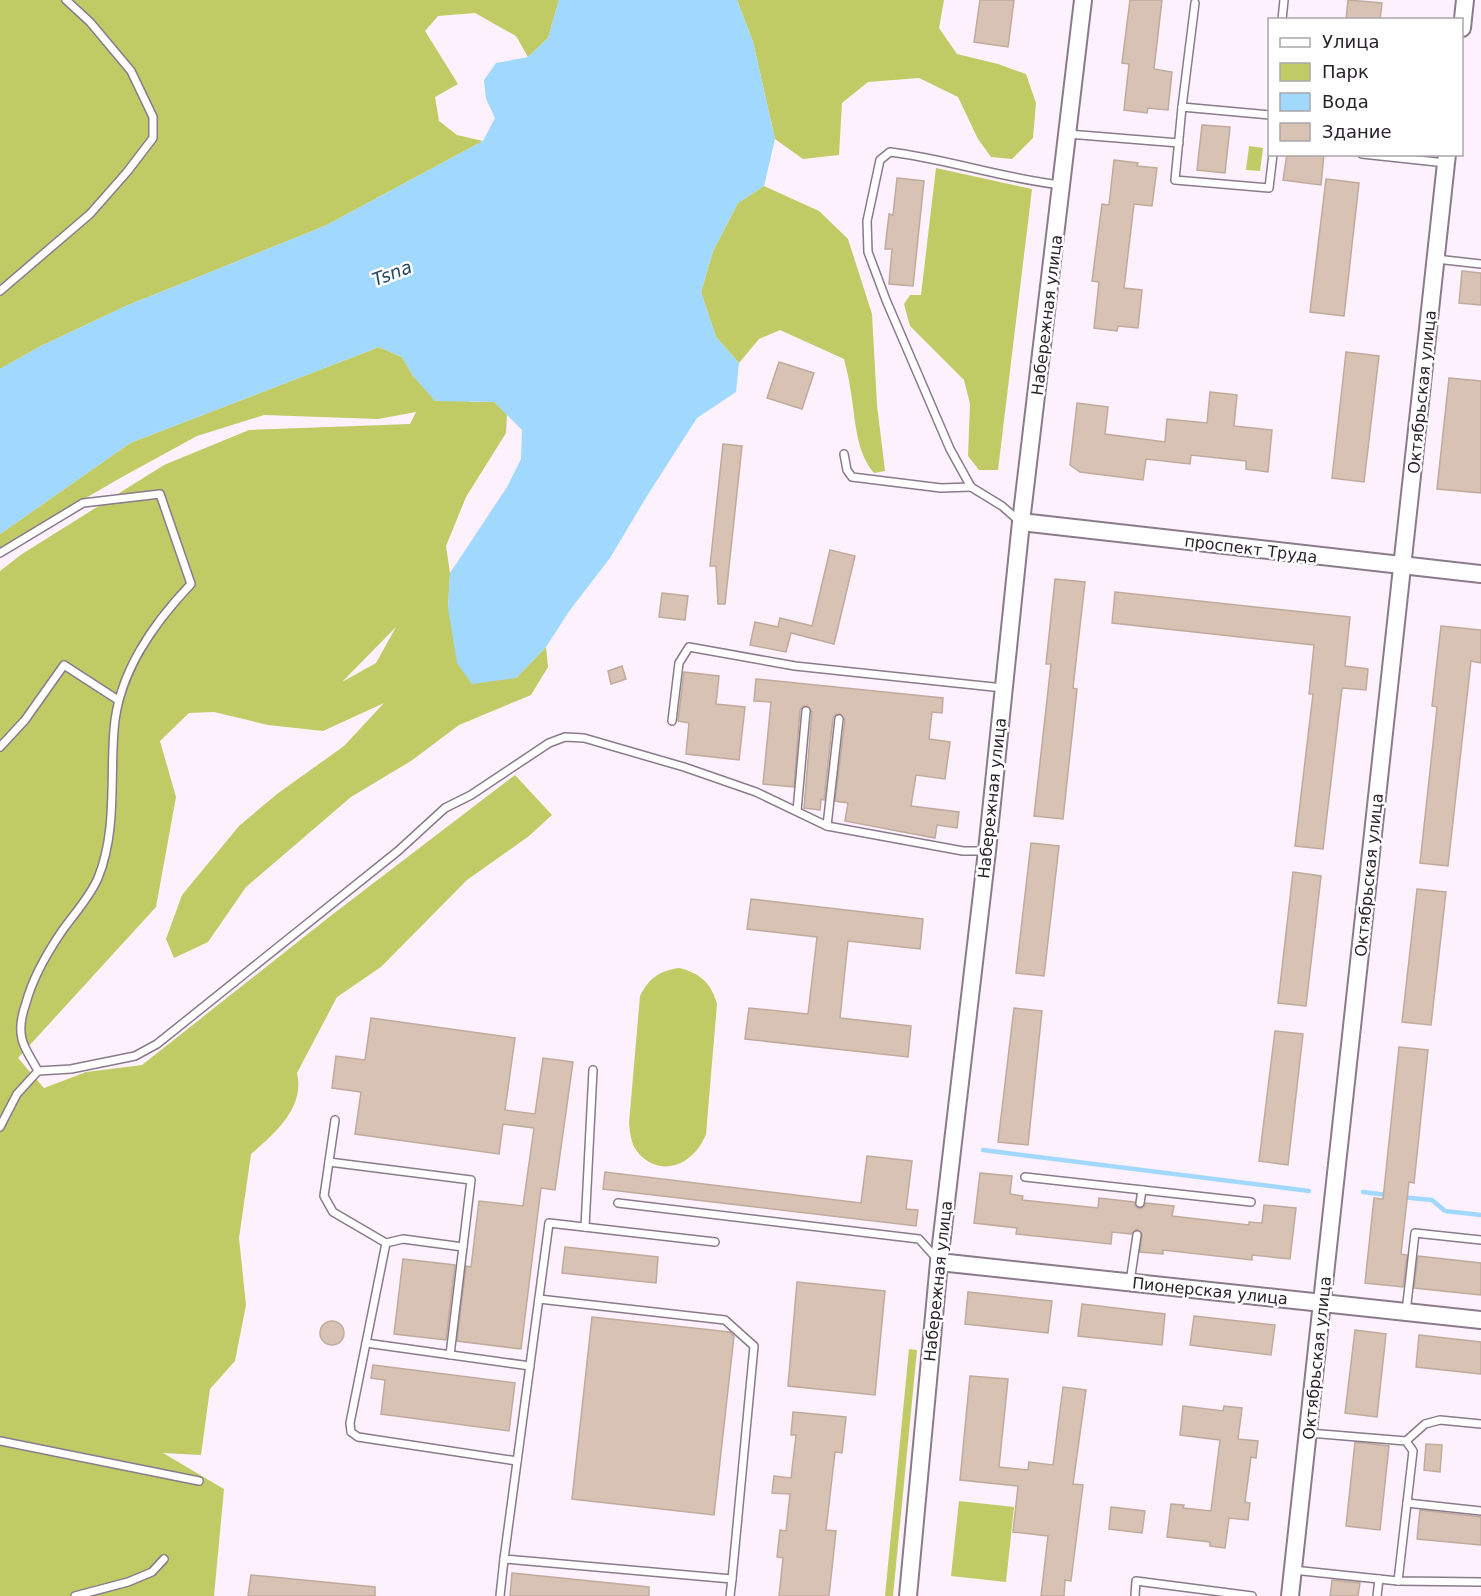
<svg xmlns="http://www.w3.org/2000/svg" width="1481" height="1596" font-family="'DejaVu Sans',sans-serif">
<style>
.green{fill:#c0cb66;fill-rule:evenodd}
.water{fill:#a1d8fe}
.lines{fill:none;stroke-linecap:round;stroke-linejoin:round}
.stream{stroke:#a1d8fe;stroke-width:4.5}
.building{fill:#d7c2b3;stroke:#c0aa9c;stroke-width:1.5}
.service-casing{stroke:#8a7a8c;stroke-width:10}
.tertiary-casing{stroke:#8a7a8c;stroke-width:20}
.service{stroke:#fff;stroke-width:7}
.tertiary{stroke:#fff;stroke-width:16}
.labels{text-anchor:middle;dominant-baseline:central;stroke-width:5;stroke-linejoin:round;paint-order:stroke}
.street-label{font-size:16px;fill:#2a232a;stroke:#fff}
.water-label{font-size:18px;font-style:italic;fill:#1f4862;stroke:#fff}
</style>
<rect width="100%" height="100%" fill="#fcf1fd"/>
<!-- green -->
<g class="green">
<path d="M0,0h559l-11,38 -20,19 -12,-21 -41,-23 -37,3 -13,15 33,53 -23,13 4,24 18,14 26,6 -158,85 -199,80 -85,40 -41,23z"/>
<path d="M737,0h207l-5,28 18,26 41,10 28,10 10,29 -3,35 -21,21 -21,-2 -13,-18 -20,-42 -39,-19 -51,4 -26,21 -3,52 -36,4 -28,-20 -22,-97z"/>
<path d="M1249,146l14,2 -3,23 -14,-1z"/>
<path d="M936,168l96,21 -34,281h-19l-11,-14 2,-52 -6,-24 -54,-54 -6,-22 6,-9h11z"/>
<path d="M764,186l55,25 29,28 24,75 5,91 8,66 -11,2c-20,-24 -18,-56 -24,-86 -1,-9 -4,-19 -6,-28l-64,-29 -21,9 -20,24 -23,-26 -15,-45 12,-41 25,-48z"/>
<path d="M379,347l23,10 11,19 58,26h23l13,12 -1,19 -40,64 -20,49 4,27 -2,35 68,70 30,-31 2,20 -17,28 -72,30 -48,36 -60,36 -105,90 -38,55 -34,16 -8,-19 16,-44 57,-69 38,-32 67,-48 40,-43 -61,28 -55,-6 -54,-13 -25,1 -29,28 16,56 -20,110 -138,151 26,30 42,-16 56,-7 191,-151 182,-139 37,40 -23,21 -62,44 -86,87 -44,30 -40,76c8,35 -22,60 -46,81l-12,84 7,67 -11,56 -25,28 -9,66 -38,-2 61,36 -10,107h-214v-1025l22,-17 142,-89 85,-35 161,-6 6,-12 -38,7 -114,-4 -67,21 -75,41 -95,55 -27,22v-20l130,-91zM396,627l-20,36 -34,19z"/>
<path d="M679,968c21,5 32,15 38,36l-11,130c-11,29 -43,45 -67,20 -8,-9 -9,-20 -10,-31l11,-127c9,-18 19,-25 39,-28z"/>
<path d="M909,1349l8,1 -24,246h-8z"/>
<path d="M959,1501l55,6 -8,75 -55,-6z"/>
</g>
<!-- water -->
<path class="water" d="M559,0h178l16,42 22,97 -11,47 -26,17 -25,48 -12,41 15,45 23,26 -3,29 -39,26 -50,78 -37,62 -40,52 -24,37 -30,31 -44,6 -15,-21 -9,-55 2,-35 57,-86 14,-28 1,-29 -28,-28 -59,-1 -22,-25 -11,-19 -23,-10 -249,96 -130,91v-165l41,-23 85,-40 199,-80 158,-85 12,-23 -9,-19 -2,-19 12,-17 32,-6 20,-19z"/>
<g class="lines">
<!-- stream -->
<g class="stream">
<path d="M983,1150l326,41"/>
<path d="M1363,1192l24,3"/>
<path d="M1401,1197l31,3 13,11 36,4"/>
</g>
</g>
<!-- building -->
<g class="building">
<path d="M980,0h34l-6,47 -34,-5z"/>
<path d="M1130,0h32l-8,69 18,3 -4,38 -20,-2 -1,5 -23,-3 5,-46 -7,-1z"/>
<path d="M1348,0l34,3 -2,17h-34z"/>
<path d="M1202,125l28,2 -5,46 -28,-3z"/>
<path d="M1287,154h37l-3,31 -38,-5z"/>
<path d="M1114,160l24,3 -1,3 20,2 -5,38 -18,-2 -10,84 18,2 -4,38 -20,-2 -1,5 -23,-3 5,-46 -7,-1 10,-77 7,1z"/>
<path d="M897,178l27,3 -11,105 -24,-2 3,-35h-7l4,-35 4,1z"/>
<path d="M1326,179l33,4 -15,133 -34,-4z"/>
<path d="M1462,271l19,2v32l-22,-2z"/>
<path d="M1346,352l33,4 -15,126 -32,-4z"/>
<path d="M779,362l35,11 -12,36 -35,-11z"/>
<path d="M1449,378l32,3v112l-44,-4z"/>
<path d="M1210,392l27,3 -3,31 38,4 -4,42 -22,-3v-8l-55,-6 -1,9 -44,-5 -3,21 -63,-8 -10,-7 7,-62 31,4 -3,27 60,8 2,-23 40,4z"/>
<path d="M723,444l19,2 -17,158h-7l-2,-38h-6z"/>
<path d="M830,550l25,6 -21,88 -43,-11 -5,19 -36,-7 5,-23 23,5 2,-9 32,8z"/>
<path d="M1055,579l30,3 -12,106 4,1 -14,130 -29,-3 17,-152h-5z"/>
<path d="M1115,592l235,25 -5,49 23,3 -2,21 -24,-2 -19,161 -28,-3 18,-152h-4l5,-49 -202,-22z"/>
<path d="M662,593l26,3 -3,24 -26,-3z"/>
<path d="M1441,626l40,4v33l-10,-2 -23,205 -28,-3 17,-156 -5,-1z"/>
<path d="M622,666l4,13 -15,5 -3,-13z"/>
<path d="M684,672l35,4 -3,28 29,3 -6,53 -53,-6 3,-31 -11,-2z"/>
<path d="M756,679l187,19 -1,15 -10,-1 -3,27 21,3 -5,37 -29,-4 -5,31 48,6 -2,16 -20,-3 -2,13 -90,-17 3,-18 -13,-2 10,-81 -5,-6h-4l-3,4 -9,82 -3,-1 -1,11 -16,-2 8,-96 -5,-6h-4l-3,4 -6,77 -31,-3 8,-82 -17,-1z"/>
<path d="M1031,843l28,3 -15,130 -28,-3z"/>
<path d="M1293,872l28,4 -15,130 -28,-3z"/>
<path d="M1417,889l29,3 -15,133 -29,-3z"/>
<path d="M751,899l172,20 -3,30 -72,-8 -8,77 71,8 -3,31 -163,-18 4,-31 59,6 9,-77 -70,-8z"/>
<path d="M1014,1008l28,3 -14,134 -30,-3z"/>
<path d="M371,1018l144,20 -10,72 30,4 8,-56 30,4 -18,128 -14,-2 -20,161 -64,-8 9,-75 5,1 8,-66 44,5 11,-78 -31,-4 -4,30 -144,-20 6,-42 -29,-4 4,-32 29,4z"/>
<path d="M1275,1031l28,3 -15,131 -29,-4z"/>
<path d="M1399,1047l29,3 -14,133 -5,-1 -8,72 6,1 -4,32 -38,-4 9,-85 9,1z"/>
<path d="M867,1156l45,5 -6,48 12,1 -2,16 -313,-37 2,-17 256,31z"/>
<path d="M980,1173l32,3 -2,18 13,2 -1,4 76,8 1,-10 35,4 2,5 4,2 4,-2 2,-4 28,3 -2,10 77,9v-3l13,1 2,-18 32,3 -6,51 -38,-4v5l-89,-10v4l-23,-2 2,-18 -5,-5 -6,5 -19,-2 -1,12 -95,-10 1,-6 -43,-5z"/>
<path d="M565,1247l93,10 -2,26 -94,-10z"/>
<path d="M1418,1256l63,7v32l-67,-7z"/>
<path d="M403,1259l52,6 -9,75 -52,-6z"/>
<path d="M797,1282l88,9 -10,104 -87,-9z"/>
<path d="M968,1292l84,9 -4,32 -83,-9z"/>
<path d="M1082,1304l83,10 -3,31 -84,-9z"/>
<path d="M1194,1316l81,9 -4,30 -81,-10z"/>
<path d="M592,1317l138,15 4,4 -20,179 -142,-16z"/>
<circle cx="332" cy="1333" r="12"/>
<path d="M1355,1330l31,4 -9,83 -32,-4z"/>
<path d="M1419,1335l62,7v32l-65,-7z"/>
<path d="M373,1365l142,18 -6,48 -128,-17 4,-34 -14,-2z"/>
<path d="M970,1376l38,3 -9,88 29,3 1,-8 24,3 10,-78 23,3 -13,94 10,1 -12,96 -6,-1 -1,16h-23l7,-60 -35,-4 5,-46 -58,-6z"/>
<path d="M1183,1406l40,5 1,-5 18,2 -4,31 20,2 -2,17 -5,-1 -6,45 5,1 -2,17 -19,-2 -4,30 -15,-2v-4l-43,-5 4,-33 13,1 -1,3 28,3 9,-71 -40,-5z"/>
<path d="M793,1412l53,5 -4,36 -7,-1 -9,78 10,1 -7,65h-50l4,-38 -6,-1 3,-27 6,1 4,-37 -18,-1 2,-17 17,2 5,-43h-5z"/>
<path d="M1355,1442l34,4 -9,84 -34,-4z"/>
<path d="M1426,1444l16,1 -2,27 -16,-2z"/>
<path d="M1111,1507l34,4 -3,22 -33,-4z"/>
<path d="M1420,1510l61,7v28l-64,-6z"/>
<path d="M512,1573l137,14v9h-139z"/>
<path d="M251,1575l124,12v9h-127z"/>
<path d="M1332,1580l28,3 -2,13h-28z"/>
</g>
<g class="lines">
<defs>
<g id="service">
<path d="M1282,20l2,-20"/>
<path d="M1182,107l13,-104"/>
<path d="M1270,115l-88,-8 -7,73 94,8 4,-34"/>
<path d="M1068,134l111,9"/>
<path d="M1362,154l84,9"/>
<path d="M1436,259l45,5"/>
<path d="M0,291l90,-77 37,-42 26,-34v-21l-22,-46 -41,-49 -24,-22"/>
<path d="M844,454l3,16 5,7 89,11 30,-1"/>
<path d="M1019,521l-17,-15 -31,-19 -21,-38 -64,-149 -18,-48 -1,-31 13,-61 10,-8c58,7 114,27 172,33"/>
<path d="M0,553l83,-50 77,-9 31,90c-38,40 -73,89 -77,146 -4,48 3,102 -16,148 -8,19 -24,36 -36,53 -15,22 -29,46 -36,72 -4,11 -7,24 -4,36 2,10 11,22 16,32l-21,23 -17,33"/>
<path d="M672,721l7,-58 10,-16 106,19 208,22"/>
<path d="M0,747l25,-27 39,-55 54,35"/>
<path d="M797,811l9,-100"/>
<path d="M827,826l12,-107"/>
<path d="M38,1071l33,-2 64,-13 22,-12 241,-193 47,-43 26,-13 78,-52 16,-6 19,1 100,29 72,25 71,34 136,25h23"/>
<path d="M335,1120l-11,76 9,16 53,31 -36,180 1,9 7,5 159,24"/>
<path d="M329,1162l142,18 -21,175"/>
<path d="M1025,1177l226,25"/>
<path d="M618,1203l301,36 18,20"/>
<path d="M1140,1203l2,-13"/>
<path d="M585,1227l8,-157"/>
<path d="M715,1242l-166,-19 -45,336 228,20 -2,17"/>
<path d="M386,1243l17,-4 60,8"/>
<path d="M1130,1282l7,-47"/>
<path d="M539,1299l186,21 29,26 -22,233"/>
<path d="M1406,1312l9,-79 66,7"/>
<path d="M366,1343l164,23"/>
<path d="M1309,1433l97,8 7,10 -15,130"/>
<path d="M0,1441l199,40"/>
<path d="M1406,1441l19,-17 15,-4 41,4"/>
<path d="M1407,1503l74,8"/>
<path d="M1293,1570l105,11 83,1"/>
<path d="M75,1596l53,-14 24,-10 12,-13"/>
<path d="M500,1596l4,-37"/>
<path d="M1135,1596l1,-15 116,15"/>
<path d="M1377,1596l2,-17"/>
</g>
<g id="tertiary">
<path d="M1462,28l3,-28"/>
<path d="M1021,522l460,52"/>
<path d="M939,1262l542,58"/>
<path d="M908,1596l31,-334 48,-411 34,-329 62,-522"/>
<path d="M1290,1596l157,-1442"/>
</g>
</defs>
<!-- service casing -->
<use href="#service" class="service-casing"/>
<!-- tertiary casing -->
<use href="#tertiary" class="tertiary-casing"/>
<!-- service -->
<use href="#service" class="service"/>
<!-- tertiary -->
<use href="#tertiary" class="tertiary"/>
</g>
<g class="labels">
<!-- street labels -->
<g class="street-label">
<text transform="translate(1047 315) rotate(-83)">Набережная улица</text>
<text transform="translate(1422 392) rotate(-84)">Октябрьская улица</text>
<text transform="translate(1251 549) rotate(7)">проспект Труда</text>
<text transform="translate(992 798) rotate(-84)">Набережная улица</text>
<text transform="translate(1369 875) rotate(-84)">Октябрьская улица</text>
<text transform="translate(938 1281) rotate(-84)">Набережная улица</text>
<text transform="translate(1210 1291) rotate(6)">Пионерская улица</text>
<text transform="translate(1317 1358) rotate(-84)">Октябрьская улица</text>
</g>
<!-- water labels -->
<g class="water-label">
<text transform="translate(392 273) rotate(-21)">Tsna</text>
</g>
</g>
<!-- legend -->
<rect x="1268" y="18" width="195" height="138" fill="#ffffff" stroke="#aaa7aa" stroke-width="1.5"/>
<rect x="1280" y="38" width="30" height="9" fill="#ffffff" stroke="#aaa7aa" stroke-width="1.5"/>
<text x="1322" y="48" font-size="18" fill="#2a232a">Улица</text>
<rect x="1280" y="63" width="30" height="18" fill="#c0cb66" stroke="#aaa7aa" stroke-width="1.5"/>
<text x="1322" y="78" font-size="18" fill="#2a232a">Парк</text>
<rect x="1280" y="93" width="30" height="18" fill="#a1d8fe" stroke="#aaa7aa" stroke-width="1.5"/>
<text x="1322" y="108" font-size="18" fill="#2a232a">Вода</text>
<rect x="1280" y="123" width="30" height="18" fill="#d7c2b3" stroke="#aaa7aa" stroke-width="1.5"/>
<text x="1322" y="138" font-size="18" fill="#2a232a">Здание</text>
</svg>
